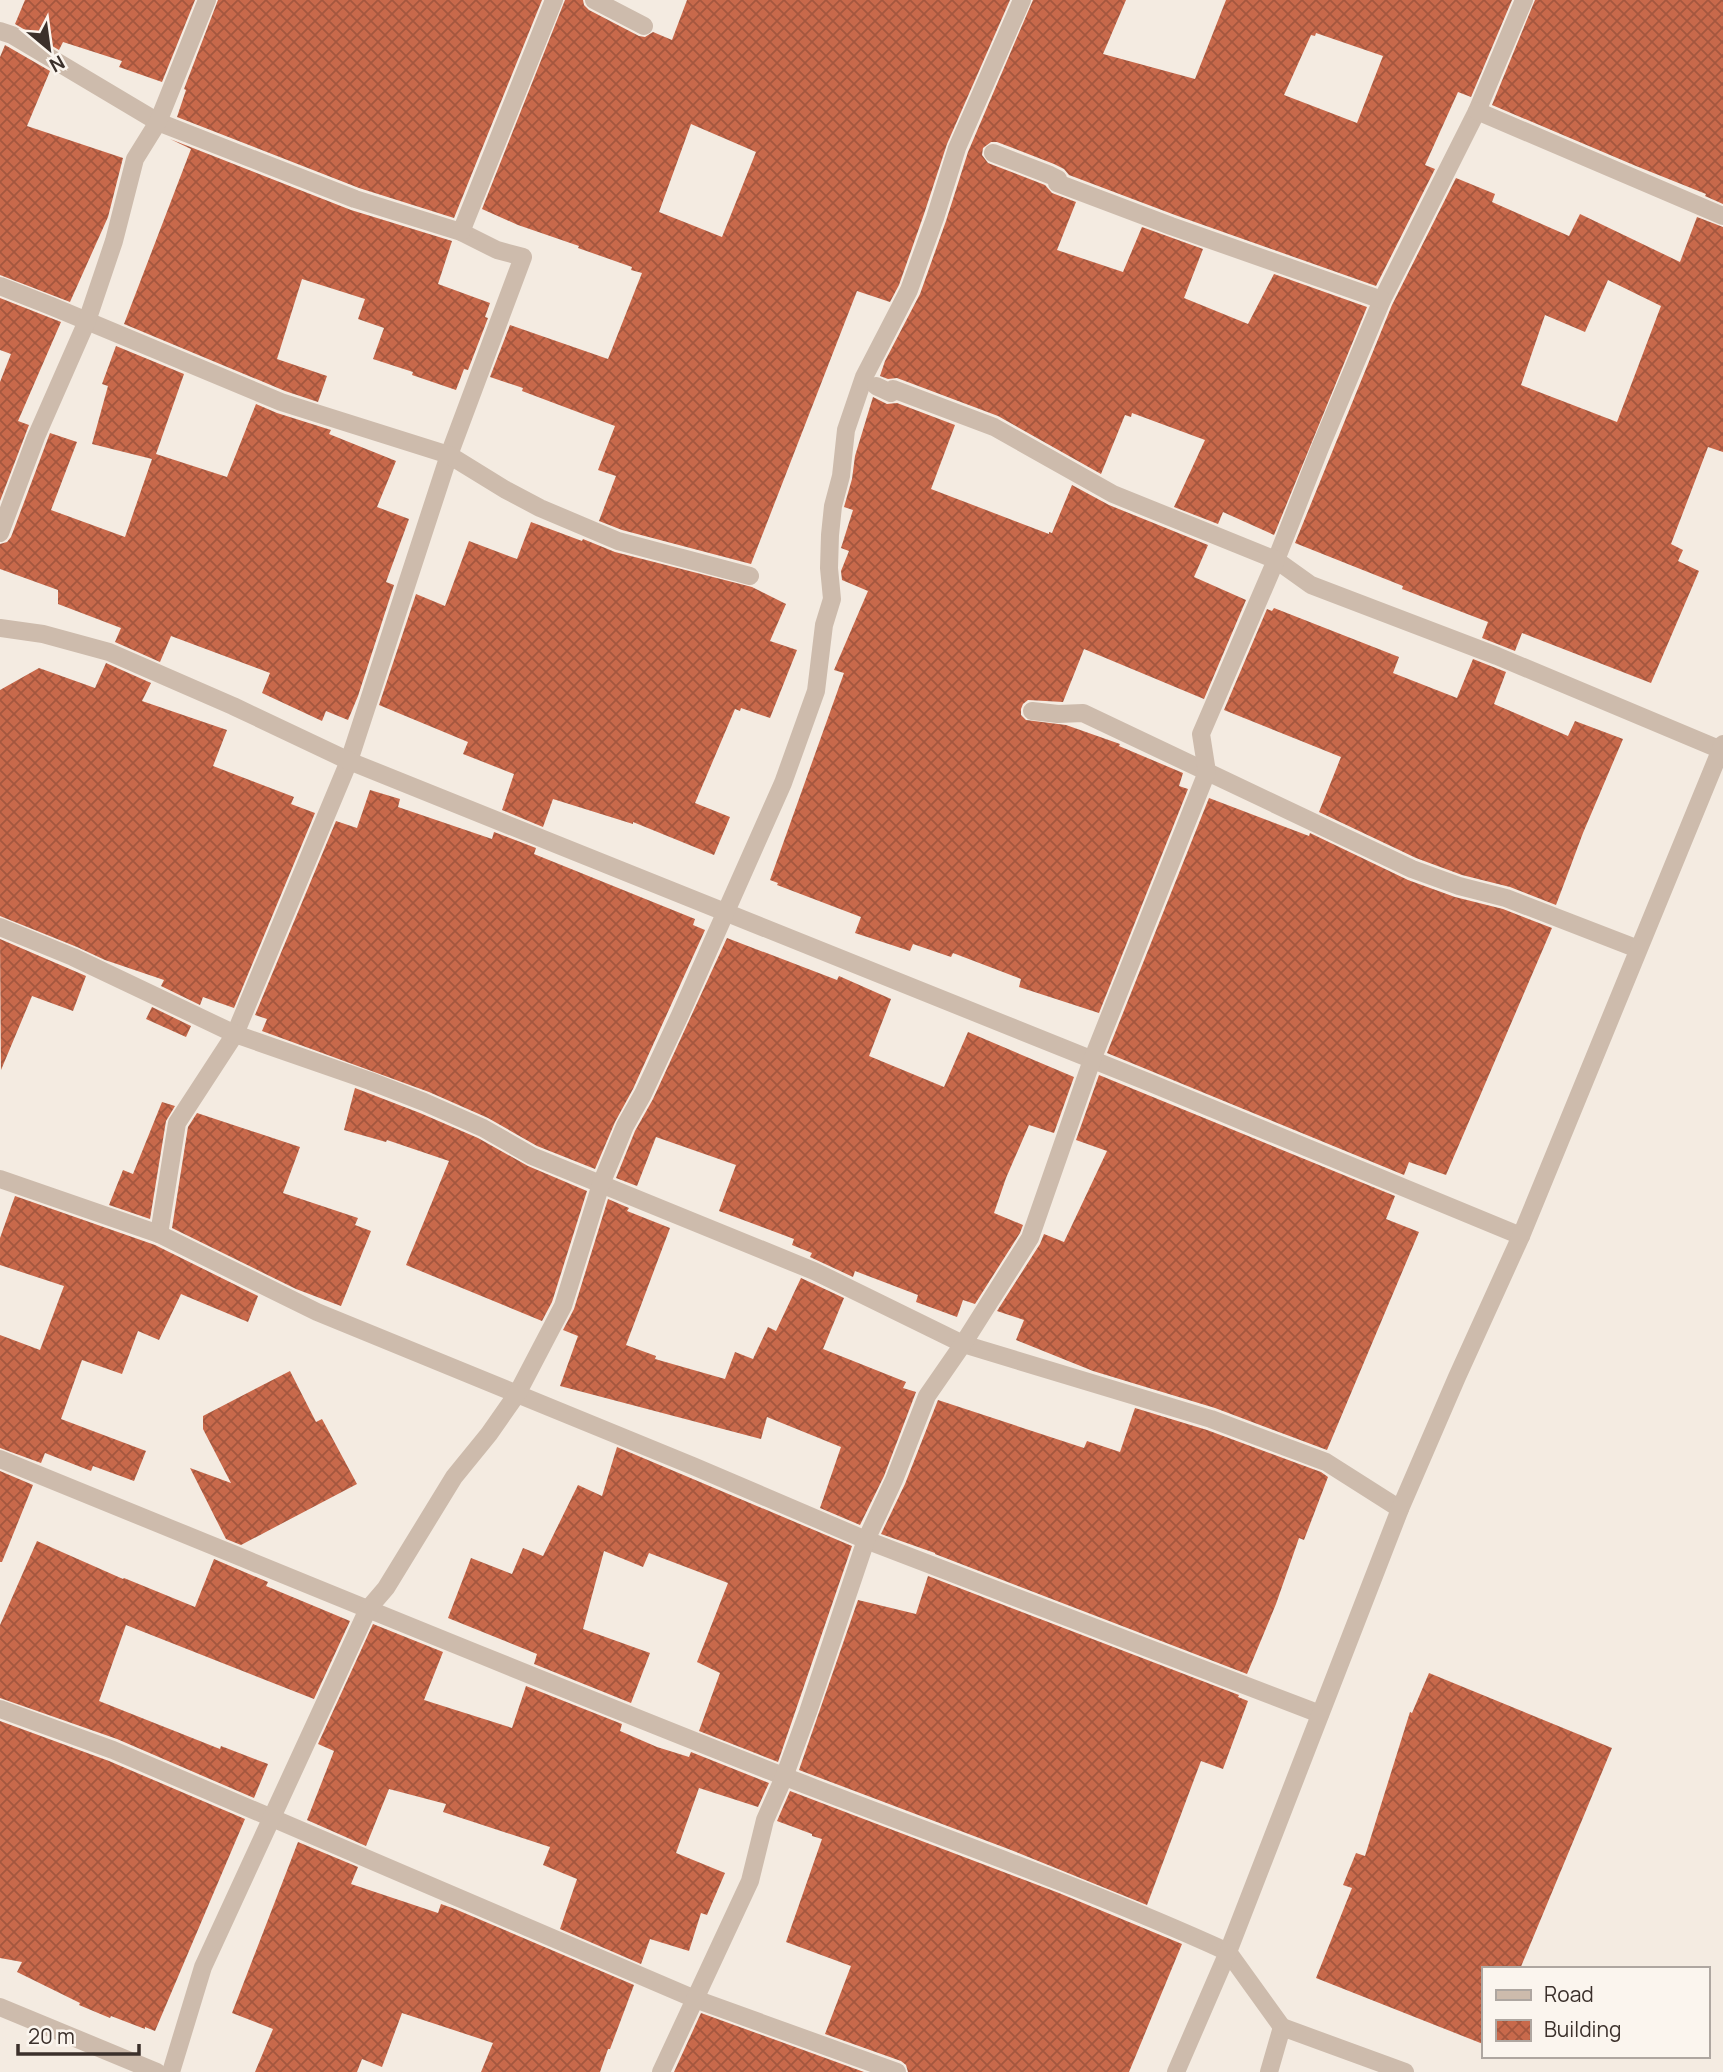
<svg xmlns="http://www.w3.org/2000/svg" width="1723" height="2072" font-family="Manrope,sans-serif">
<style>
.building{fill:url(#building-cross-hatch);fill-rule:evenodd}
.lines{fill:none;stroke-linecap:round;stroke-linejoin:round}
.lane{stroke:#cdbbac;stroke-width:18}
.street{stroke:#cdbbac;stroke-width:18}
</style>
<defs>
<pattern id="building-cross-hatch" width="8" height="8" patternUnits="userSpaceOnUse" patternTransform="scale(1.75)"><rect width="8" height="8" fill="#c8694b"/><path d="M0 0l8 8M0 8l8-8" fill="none" stroke="#a4573f"/></pattern>
</defs>
<rect width="100%" height="100%" fill="#f4ebe1"/>
<!-- building -->
<g class="building">
<path d="M25,0h170l-33,82 -43,-15 3,-6 -59,-19 -4,8 -44,-26z"/>
<path d="M218,0h324l-88,218 -95,-30 -182,-71 9,-27 -2,-1z"/>
<path d="M565,0h18l1,5 5,5 50,26 6,1 8,-5 19,8 15,-40h323l-63,144 -23,70 -25,71 -9,17 -33,-11 -106,273 -129,-34 -23,-9 17,-45 -18,-6 17,-44 -93,-35 1,-3 -33,-11 20,-52 98,34 34,-86 -11,-3 1,-3 -54,-19 1,-2 -61,-21 -36,-16zM691,124l65,28 -34,85 -63,-25z"/>
<path d="M1033,0h93l-23,54 92,25 31,-79h286l-41,97 -13,-5 -33,73 10,4 -59,117 -201,-71 -106,-40 -5,-6 -10,-5 -57,-22h-6l-8,6 -1,7 6,8 57,22 7,8 24,9 -19,48 66,22 19,-45 61,22 -19,49 64,26 26,-50 93,33 -93,228 -51,-23 -5,12 -44,-17 31,-67 -73,-27 -1,4 -6,-2 -24,59 -103,-58 -101,-38 -9,1 -8,-3 5,-15 35,-67 26,-73 22,-69zM1316,33l67,23 -26,67 -73,-28 27,-60 4,1z"/>
<path d="M1535,0h188v204l-18,-8 1,-2 -70,-28 -144,-61z"/>
<path d="M5,45l45,26 -23,55 96,32 -15,59 -38,85 -70,-27v-218z"/>
<path d="M170,139l181,71 101,31 -14,43 52,19 -5,14 3,1 -20,52 -4,-1 -8,21 -44,-15 1,-3 -40,-13 11,-31 -26,-9 7,-20 -63,-20 -25,80 50,17 -9,26 -33,-11 -161,-67 67,-175z"/>
<path d="M1456,178l39,16 -3,8 77,34 11,-22 100,48 17,-45 26,10v225l-15,-5 -37,97 12,6 -5,11 21,10 -48,112 -129,-50 -7,18 -33,-13 6,-16 -86,-33 1,-3 -108,-43 97,-238zM1608,280l53,26 -44,116 -96,-37 24,-70 40,17z"/>
<path d="M0,298l61,24 -43,99 11,4 -29,76v-119l11,-28 -11,-4z"/>
<path d="M116,346l68,28 -28,80 71,23 29,-73 21,9 54,17 -2,4 67,27 -19,46 32,12 -23,63 8,3 -36,111 -10,24 -22,-9 -4,10 -60,-28 8,-20 -99,-37 -11,26 -45,-20 6,-14 -63,-24v-14l-58,-21v-25l7,-2 4,-5 39,-104 27,9 -26,68 74,27 27,-78 -60,-15 16,-58 -6,-2z"/>
<path d="M873,397l14,7 10,-1 58,22 -24,64 118,45v-2l3,1 20,-48 37,20 99,40 -14,32 52,23 -42,99 -120,-50 -21,53 -35,-2 -5,4 -2,5v6l5,5 40,5 54,19 -1,2 64,27 -4,13 9,3 -89,224 -80,-26 2,-8 -68,-26 -2,4 -38,-13 -3,7 -55,-18 6,-16 -84,-32 1,-2 -8,-3 74,-207 -10,-3 34,-79 -26,-11 -1,-9 8,-20 -8,-3 12,-38 -9,-3 8,-28 3,-23z"/>
<path d="M531,522l51,19 1,-2 32,13 137,35 34,17 -16,37 27,9 -27,68 -29,-10 -1,3 -5,-2 -40,94 35,14 -16,38 -81,-33v2l-80,-25 -10,28 -41,-17 12,-36 -51,-20 5,-12 -89,-37 37,-111 29,12 24,-65 48,18z"/>
<path d="M1274,608l125,49 -6,16 64,25 16,-39 33,13 -12,32 74,32 7,-15 48,18 -40,94 -27,72 -46,-18 -48,-12 -46,-17 -97,-46 22,-55 -117,-47 43,-101 5,2z"/>
<path d="M106,663l45,20 -9,18 85,29 -14,36 81,31 -3,7 24,9 -81,195 -31,-11 -3,8 -39,-19 3,-6 -59,-20 -28,-13 -77,-31v-226l39,-22 56,20z"/>
<path d="M370,790l30,9 -2,8 94,32 2,-7 42,16 -2,6 161,65 -2,6 12,5 -72,159 -18,33 -20,47 -58,-23 -49,-28 -59,-26 -167,-61 5,-12 -12,-4 81,-194 21,7z"/>
<path d="M1209,798l100,38 1,-3 98,47 47,17 48,12 49,19 -106,247 -37,-13 -5,13 -297,-122z"/>
<path d="M727,938l110,42 2,-4 52,23 -22,57 75,31 24,-55 106,45 -20,56 -25,-8 -23,53 -12,35 29,12 -3,8 -45,71 -12,-4 -6,17 -41,-15 2,-7 -63,-24 -2,6 -43,-20 2,-4 -20,-8 2,-6 -75,-28 17,-46 -80,-28 -19,49 -21,-8 19,-47 18,-32z"/>
<path d="M0,939l86,37 -13,35 -41,-15 -31,74z"/>
<path d="M152,1007l39,19 -5,11 -40,-18z"/>
<path d="M1099,1075l296,121 -9,23 33,13 -92,218 -112,-42 -122,-37 -77,-31 8,-20 -27,-9 43,-67 4,-10 20,8 43,-91 -31,-11z"/>
<path d="M355,1088l65,25 58,25 50,28 59,25 -35,111 -10,19 -136,-56 43,-104 -62,-21 -1,2 -42,-12z"/>
<path d="M162,1102l13,4 -9,15 -16,98 -41,-14 14,-35 10,4z"/>
<path d="M197,1113l103,34 -17,46 75,25 -3,7 16,6 -30,75 -45,-17 -124,-61 16,-101z"/>
<path d="M15,1196l140,49 103,51 -10,26 -67,-28 -22,46 -21,-9 -16,43 -40,-14 -21,59 85,32 -12,30 -41,-15 -2,5 -46,-18 -4,10 -41,-15v-113l40,15 24,-64 -64,-21v-27z"/>
<path d="M608,1199l21,9 -2,3 43,17 -44,117 30,11 -1,3 70,20 10,-27 18,7 15,-32 8,4 25,-53 43,20 -21,51 83,33 -3,6 13,4 -32,84 -24,49 -40,-17 21,-61 -74,-30 -6,22 -201,-53 18,-50 -15,-6 11,-21z"/>
<path d="M290,1371l26,51 6,-3 35,65 -116,61 -15,-6 -36,-71 41,15 -28,-54v-13z"/>
<path d="M938,1400l146,48 3,-7 33,11 15,-44 72,22 114,42 7,5 -24,63 -5,-2 -23,66 -29,70 -312,-120v-1l-54,-19 24,-50z"/>
<path d="M617,1447l235,99 -74,216 -79,-31 21,-58 -23,-11 31,-79 -79,-30 -6,14 -39,-16 -21,78 67,24 -19,50 -97,-39 3,-10 -89,-36 23,-60 41,16 11,-26 20,8 35,-71 24,11z"/>
<path d="M0,1471l33,14 -31,77h-2z"/>
<path d="M37,1541l86,38 1,-1 71,29 19,-48 54,23 -2,4 84,35 -36,78 -188,-74 -27,76 121,48 1,-3 47,18 -14,34 -137,-59 -117,-41v-73z"/>
<path d="M928,1576l311,119 -1,2 10,4 -25,68 -22,-8 -54,144 -136,-55 -212,-80 59,-170 58,14z"/>
<path d="M373,1624l70,28 -19,48 88,28 14,-42 96,38 -2,7 37,16 32,10 2,-5 78,31 -11,24 -59,-19 -23,65 49,20 -18,42 -6,-2 -12,38 -39,-12 -9,25 -81,-35 17,-50 -34,-14 7,-18 -107,-35 3,-8 -57,-15 -23,57 -59,-26 27,-69 -16,-7z"/>
<path d="M1429,1673l183,75 -92,221h-37v75l-167,-66 36,-90 -9,-3 13,-32 9,3 45,-144 2,1z"/>
<path d="M0,1721l109,40 136,58 -90,212 -10,-4v2l-34,-13 -1,2 -31,-13 1,-2 -63,-31 5,-10 -22,-4z"/>
<path d="M790,1791l269,102 123,51 -53,128h-221l-2,-7 -5,-4 -76,-27 26,-68 -65,-24 36,-103 -10,-3v-2l-35,-13z"/>
<path d="M298,1842l60,25 -7,17 87,29 3,-9 14,5 179,76 -24,64h-2l-8,23h-119l12,-29 -91,-30 -20,54 -20,-8 -5,13h-102l18,-43 -41,-16z"/>
<path d="M701,2013l163,59h-190z"/>
</g>
<g class="lines">
<!-- lane -->
<g class="lane">
<path d="M1228,1952l54,75 123,45"/>
<path d="M1269,2072l13,-45"/>
</g>
<!-- street -->
<g class="street">
<path d="M594,0l50,26"/>
<path d="M1524,0l-47,111 -95,189 -62,148 -44,112 35,25 186,71 224,94"/>
<path d="M0,31l12,4 146,87 197,77 106,33 36,18 26,7 -74,198 -100,306 -114,273 -58,89 -18,111"/>
<path d="M1477,111l246,105"/>
<path d="M993,153l57,22 8,4 -1,4 114,43 211,74"/>
<path d="M461,232l93,-232"/>
<path d="M0,286l51,20 230,96 168,53 57,35 34,18 78,33 132,35"/>
<path d="M0,533l36,-96 51,-116 27,-80 21,-82 23,-37 49,-122"/>
<path d="M0,628l43,6 66,18 124,54 116,55 799,321 373,154"/>
<path d="M1032,711l26,3 25,-1 329,156 47,17 47,12 132,51"/>
<path d="M0,927l73,30 162,77 135,47 54,21 59,26 49,28 282,115 149,73 248,75 115,43 74,47"/>
<path d="M0,1179l159,55 158,78 376,154 173,74 454,174"/>
<path d="M0,1459c261,106 521,214 783,317 149,58 300,110 445,176"/>
<path d="M0,1709l113,41 582,249 202,73"/>
<path d="M0,2007l157,65"/>
<path d="M171,2072l32,-105 165,-358 18,-21 68,-111 35,-43 28,-40 46,-88 38,-122 24,-58 18,-32 37,-79 103,-232 33,-92 8,-66 8,-26 -3,-31 1,-33 3,-29 8,-30 5,-46 18,-53 45,-87 26,-72 22,-70 65,-148"/>
<path d="M661,2072l89,-191 15,-61 19,-43 24,-65 58,-172 28,-60 33,-84 36,-52 67,-106 62,-178 115,-288 -6,-38 75,-174 -163,-66 -119,-67 -101,-38 -2,4 -15,-7"/>
<path d="M1176,2072l52,-120 172,-443 57,-132 64,-141 202,-492"/>
</g>
</g>
<!-- legend -->
<rect x="1482" y="1967" width="228" height="91" fill="#fbf5ee" stroke="#aea6a0" stroke-width="2"/>
<rect x="1496" y="1990" width="35" height="10" fill="#cdbbac" stroke="#aea6a0" stroke-width="2"/>
<text x="1544" y="2002" font-size="21" fill="#3b302b">Road</text>
<rect x="1496" y="2020" width="35" height="21" fill="url(#building-cross-hatch)" stroke="#aea6a0" stroke-width="2"/>
<text x="1544" y="2037" font-size="21" fill="#3b302b">Building</text>
<!-- north arrow -->
<g transform="translate(49 49) rotate(151)" stroke="#fbf5ee" stroke-width="5" paint-order="stroke">
<path d="M0-5L12 26L0 18L-12 26Z" fill="#3b302b"/>
<text y="-10" font-size="19" font-weight="bold" text-anchor="middle" fill="#3b302b">N</text>
</g>
<!-- scale -->
<path d="M18 2044v10h121v-10" fill="none" stroke="#3b302b" stroke-width="3.5"/>
<text x="28" y="2044" font-size="21" fill="#3b302b" stroke="#fbf5ee" stroke-width="5" paint-order="stroke">20 m</text>
</svg>
